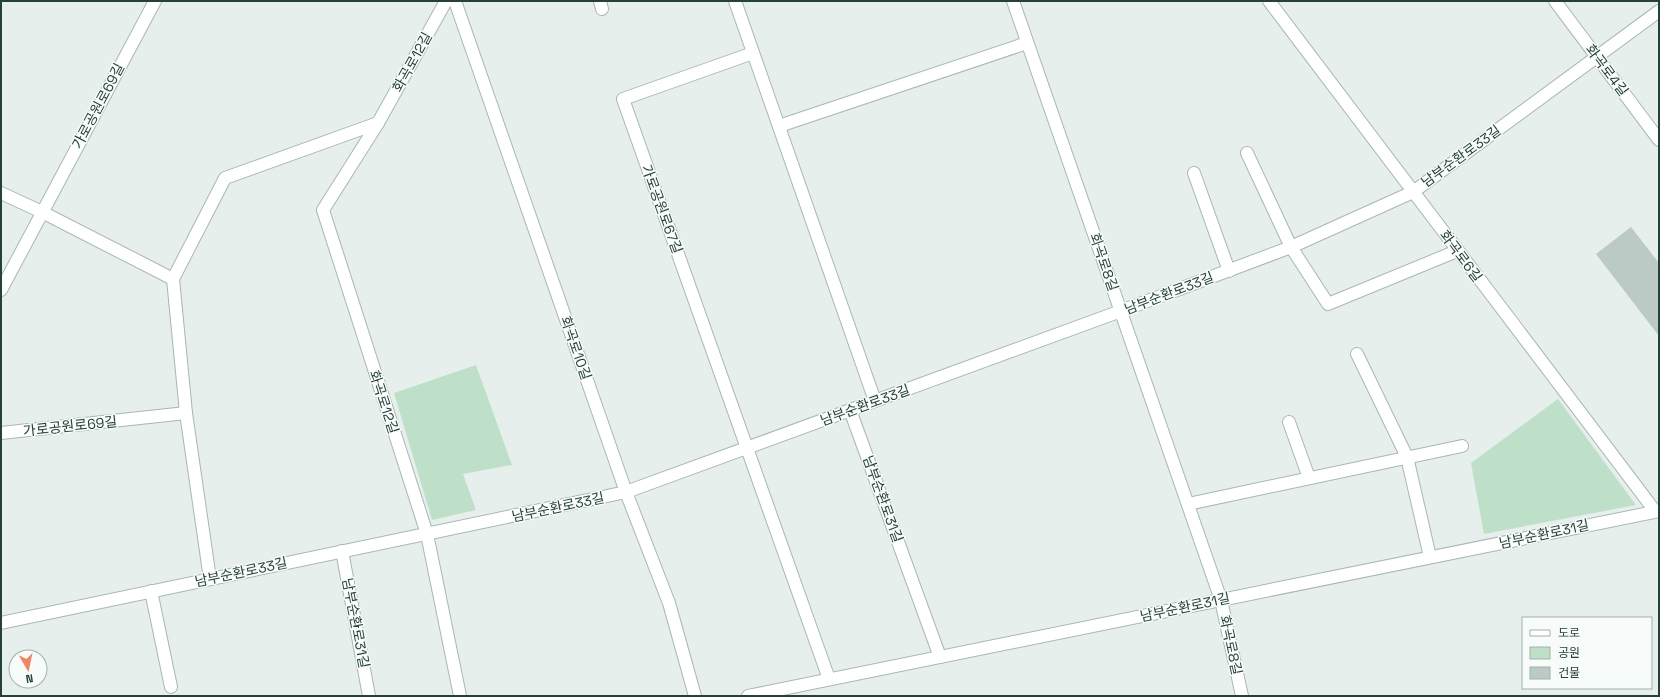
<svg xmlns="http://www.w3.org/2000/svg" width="1660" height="697" font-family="'Space Grotesk','Noto Sans KR',sans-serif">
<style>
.green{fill:#bfe0c8}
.building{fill:#bbcac4}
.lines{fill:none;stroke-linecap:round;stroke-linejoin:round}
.minor-casing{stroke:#a8b8b2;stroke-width:14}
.minor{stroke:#fff;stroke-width:12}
.labels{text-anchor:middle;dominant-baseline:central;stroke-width:3;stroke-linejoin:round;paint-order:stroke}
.street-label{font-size:14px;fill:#24423a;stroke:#f7fbf9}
</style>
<rect width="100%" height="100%" fill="#e6efeb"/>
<!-- green -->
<g class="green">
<path d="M476,365l36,100 -49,9 13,36 -44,10 -38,-127z"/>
<path d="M1558,399l78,106 -152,29 -13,-71z"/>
</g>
<!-- building -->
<path class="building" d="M1631,227l28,36v73l-63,-82z"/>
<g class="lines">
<defs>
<g id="minor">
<path d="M446,1l-68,122 -55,87 104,324 33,162"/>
<path d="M455,1l171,491 43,111 26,93"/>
<path d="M600,1l2,8"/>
<path d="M735,1l140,400"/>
<path d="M1013,1l208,599 21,96"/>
<path d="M1269,1l386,510"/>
<path d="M1555,1l104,139"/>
<path d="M753,53l-130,46 206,580"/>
<path d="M779,126l248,-83"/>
<path d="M1247,153l44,94 37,57 129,-53"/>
<path d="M1194,173l35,98"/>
<path d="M1,193l41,19 131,67"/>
<path d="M1,290l154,-289"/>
<path d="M1357,354l50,103 23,100"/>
<path d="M850,410l90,247"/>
<path d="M1289,422l20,56"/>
<path d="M1,433l185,-20"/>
<path d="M1188,504l274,-58"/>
<path d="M342,551l27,145"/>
<path d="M210,579l-24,-166 -13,-134 52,-101 153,-55"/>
<path d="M151,591l20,96"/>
<path d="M1,623l625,-131 495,-181 170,-64 122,-55 246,-181"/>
<path d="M748,696l911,-185"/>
</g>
</defs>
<!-- minor casing -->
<use href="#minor" class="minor-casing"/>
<!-- minor -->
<use href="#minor" class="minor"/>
</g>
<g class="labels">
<!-- street labels -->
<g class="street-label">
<text transform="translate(412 62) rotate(-61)">화곡로12길</text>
<text transform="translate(1607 70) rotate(53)">화곡로4길</text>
<text transform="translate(98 106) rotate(-62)">가로공원로69길</text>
<text transform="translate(1461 156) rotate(-36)">남부순환로33길</text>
<text transform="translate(662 209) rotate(70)">가로공원로67길</text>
<text transform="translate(1461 256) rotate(53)">화곡로6길</text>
<text transform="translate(1104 262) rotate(71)">화곡로8길</text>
<text transform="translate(1169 293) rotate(-21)">남부순환로33길</text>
<text transform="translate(576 348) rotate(71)">화곡로10길</text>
<text transform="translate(384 402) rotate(72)">화곡로12길</text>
<text transform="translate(865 405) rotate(-20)">남부순환로33길</text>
<text transform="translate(70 426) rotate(-6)">가로공원로69길</text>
<text transform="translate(883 499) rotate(70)">남부순환로31길</text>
<text transform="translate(558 507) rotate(-12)">남부순환로33길</text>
<text transform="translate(1544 534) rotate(-12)">남부순환로31길</text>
<text transform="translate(241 572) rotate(-12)">남부순환로33길</text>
<text transform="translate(1185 607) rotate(-12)">남부순환로31길</text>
<text transform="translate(356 623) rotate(79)">남부순환로31길</text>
<text transform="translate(1231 645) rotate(78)">화곡로8길</text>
</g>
</g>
<!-- border -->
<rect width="1660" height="697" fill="none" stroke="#24423a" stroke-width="4"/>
<!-- legend -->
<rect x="1522" y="617" width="130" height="72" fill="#f7fbf9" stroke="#a3b1ad"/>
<rect x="1530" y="630" width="20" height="6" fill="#ffffff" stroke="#a3b1ad"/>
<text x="1558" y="637" font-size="12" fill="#24423a">도로</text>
<rect x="1530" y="647" width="20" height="12" fill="#bfe0c8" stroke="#a3b1ad"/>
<text x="1558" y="657" font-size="12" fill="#24423a">공원</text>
<rect x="1530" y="667" width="20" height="12" fill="#bbcac4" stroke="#a3b1ad"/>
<text x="1558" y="677" font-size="12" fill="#24423a">건물</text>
<!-- north arrow -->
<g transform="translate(28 669) rotate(171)"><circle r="19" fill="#f7fbf9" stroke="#a3b1ad"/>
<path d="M0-3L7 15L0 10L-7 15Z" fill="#f4845f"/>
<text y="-6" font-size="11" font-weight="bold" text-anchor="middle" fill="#24423a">N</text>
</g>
</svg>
